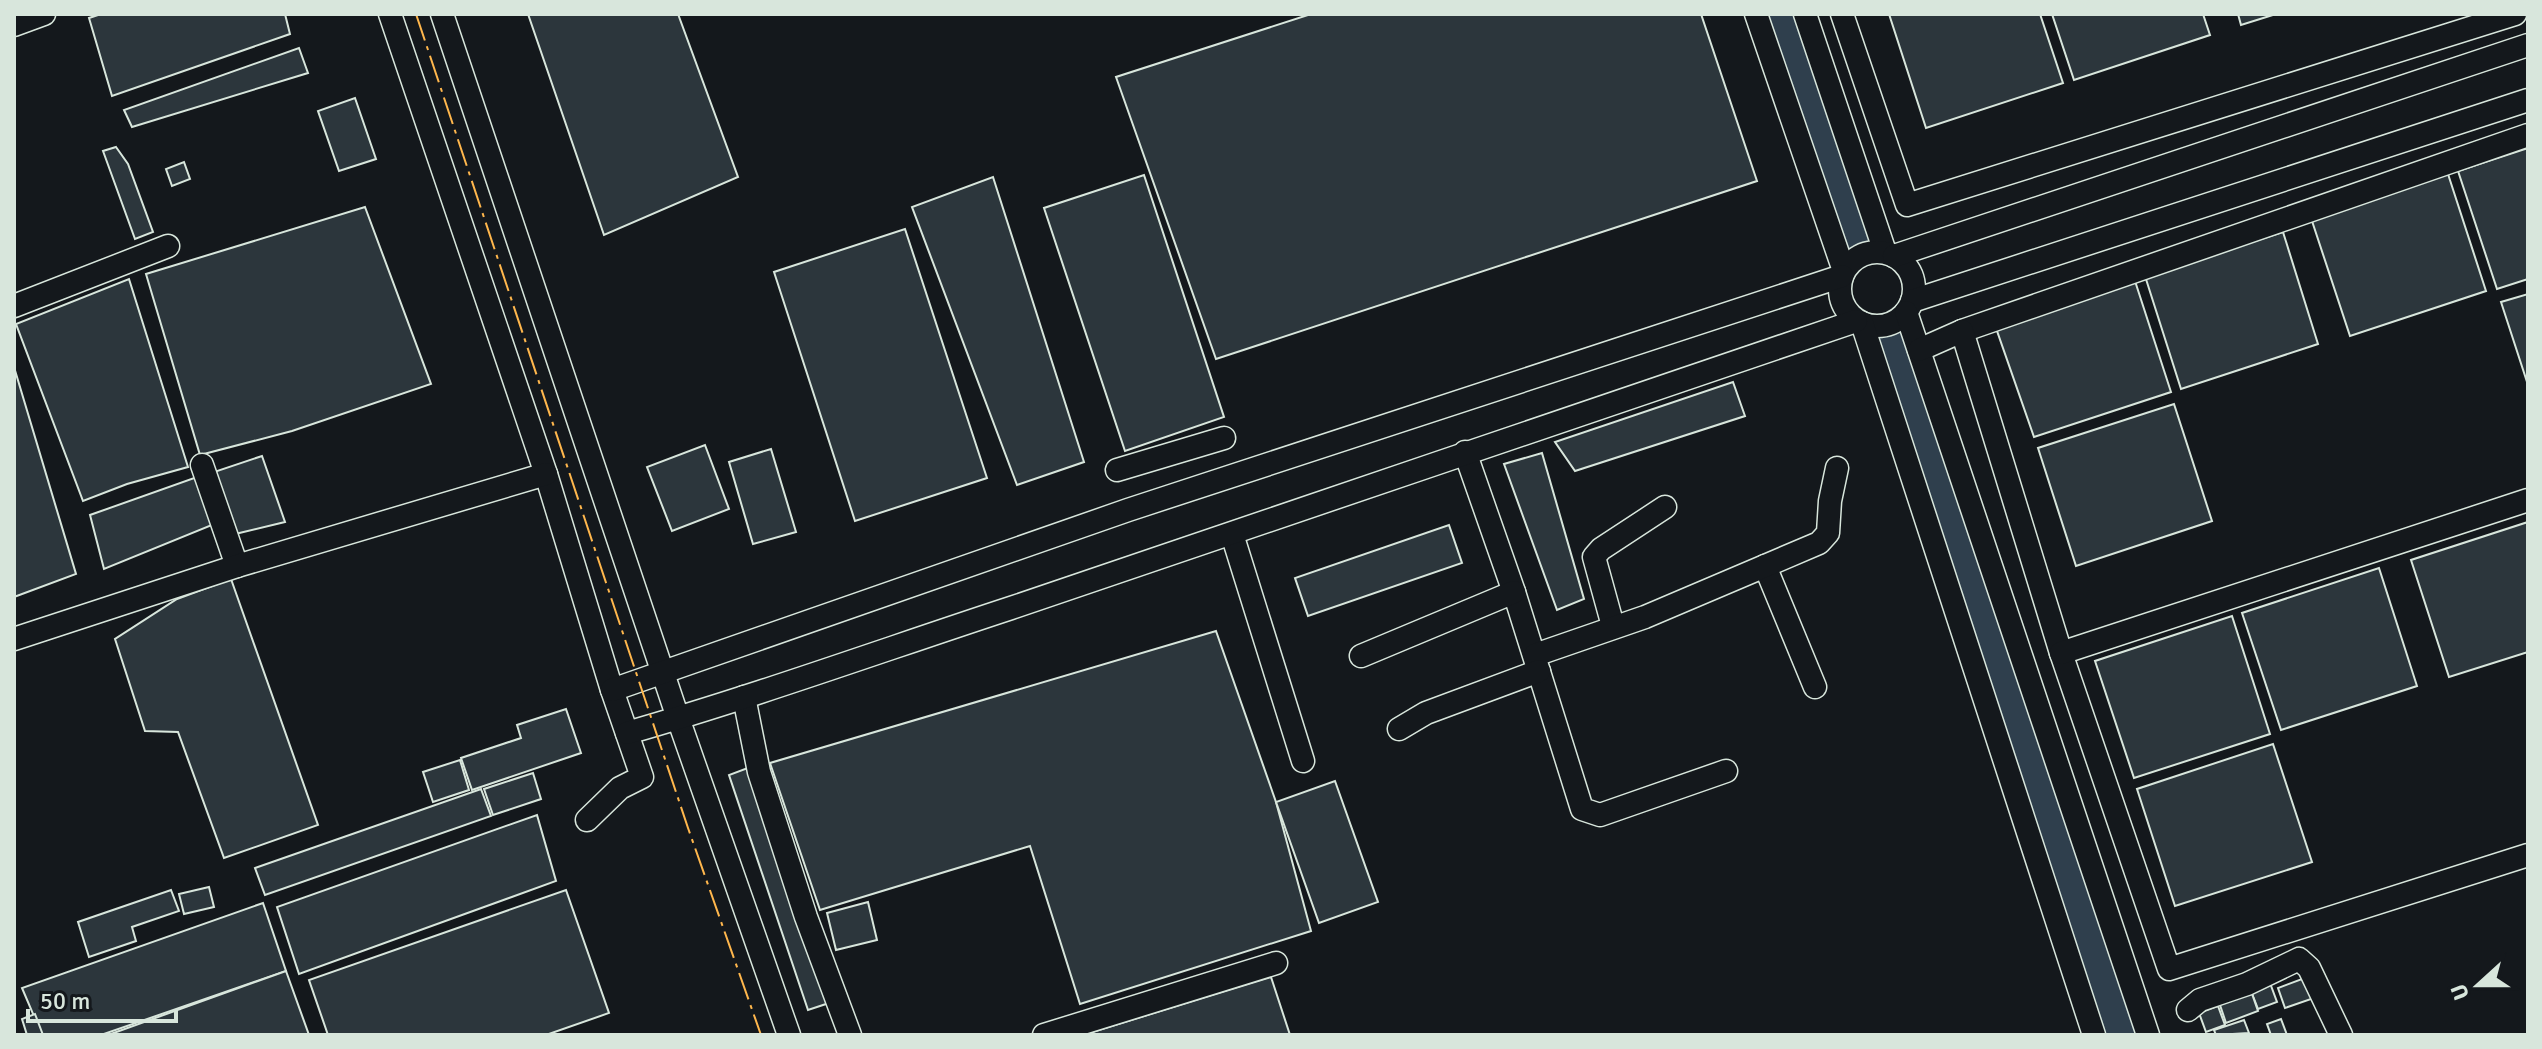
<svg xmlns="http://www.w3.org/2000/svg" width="2542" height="1049" font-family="Signika,sans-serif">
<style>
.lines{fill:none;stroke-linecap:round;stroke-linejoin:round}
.river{stroke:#2f3f4d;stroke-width:36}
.building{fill:#2c363c;stroke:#d8e6dc;stroke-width:2}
.minor-casing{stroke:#d8e6dc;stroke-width:25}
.minor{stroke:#14181c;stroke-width:22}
.power{stroke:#ffb74d;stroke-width:2;stroke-dasharray:28 6 4 6;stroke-linecap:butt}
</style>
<rect width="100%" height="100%" fill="#14181c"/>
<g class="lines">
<!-- river -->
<g class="river">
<path d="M1786,14l75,222"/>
<path d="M1888,336l234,699"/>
</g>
</g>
<!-- building -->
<g class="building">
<path d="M101,14h184l5,20 -178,62 -23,-78z"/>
<path d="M528,14h150l60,163 -134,58z"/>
<path d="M1311,14h390l56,167 -541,178 -100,-282z"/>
<path d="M1889,14h151l23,69 -137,45z"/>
<path d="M2052,14h151l7,21 -136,45z"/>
<path d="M2238,14h38l-35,11z"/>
<path d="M299,48l9,25 -176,54 -8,-17z"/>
<path d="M355,98l21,61 -37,12 -21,-60z"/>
<path d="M116,147l12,17 25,68 -18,7 -32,-88z"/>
<path d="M2528,148v131l-31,10 -39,-118z"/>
<path d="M184,162l6,17 -18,7 -6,-17z"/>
<path d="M2448,174l38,117 -136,45 -39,-118z"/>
<path d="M1144,175l80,242 -99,34 -81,-243z"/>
<path d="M993,177l91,285 -67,23 -105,-278z"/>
<path d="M365,207l66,177 -139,47 -92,24 -54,-181z"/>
<path d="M905,229l82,249 -132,43 -81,-249z"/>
<path d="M2283,232l35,112 -137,45 -36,-113z"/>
<path d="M129,279l59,188 -61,17 -44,17 -67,-177z"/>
<path d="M2135,281l36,111 -137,45 -38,-109z"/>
<path d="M2528,294v91l-27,-83z"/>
<path d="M14,367l62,207 -62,23z"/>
<path d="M1733,382l12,34 -170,55 -20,-29z"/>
<path d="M2174,404l38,117 -136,45 -38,-118z"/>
<path d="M705,445l24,64 -57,22 -25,-64z"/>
<path d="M771,449l25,83 -43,12 -24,-82z"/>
<path d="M1542,453l42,146 -27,11 -53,-146z"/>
<path d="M262,456l23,66 -54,13 -23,-61z"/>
<path d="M197,477l15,48 -108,44 -14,-54z"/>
<path d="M2528,522v130l-79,25 -38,-117z"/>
<path d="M1449,525l13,38 -154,53 -13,-38z"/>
<path d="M2379,568l38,118 -136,44 -39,-117z"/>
<path d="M231,579l87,246 -94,33 -46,-126 -33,-1 -30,-92 62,-40z"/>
<path d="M2232,616l38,118 -136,44 -39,-117z"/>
<path d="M1216,631l60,171 35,129 -231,73 -50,-158 -210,64 -50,-147z"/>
<path d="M566,709l15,44 -109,37 -11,-32 60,-20 -4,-13z"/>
<path d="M2273,744l39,118 -137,44 -38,-117z"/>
<path d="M460,760l9,30 -36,12 -10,-30z"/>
<path d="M753,766l79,236 -24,8 -79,-235z"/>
<path d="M533,773l8,26 -48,16 -9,-26z"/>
<path d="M1335,781l43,121 -59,21 -43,-121z"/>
<path d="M481,789l10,27 -226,79 -10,-27z"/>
<path d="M537,815l19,66 -257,93 -22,-67z"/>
<path d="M209,887l5,20 -30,7 -5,-20z"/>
<path d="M171,890l8,21 -47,16 4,14 -47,16 -11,-35z"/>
<path d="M566,890l43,123 -63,22h-218l-19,-55z"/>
<path d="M868,902l9,38 -41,10 -9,-37z"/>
<path d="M263,903l23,68 -185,64h-59l-20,-47z"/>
<path d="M286,971l23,64h-201z"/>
<path d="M2310,976l7,21 -32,11 -7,-20z"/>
<path d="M1271,977l19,58h-207z"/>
<path d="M2270,983l7,19 -19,7 -7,-18z"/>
<path d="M2251,991l7,20 -32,12 -7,-21z"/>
<path d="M2218,1006l7,19 -19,7 -7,-19z"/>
<path d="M35,1014l8,21h-16l-5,-16z"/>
<path d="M2281,1019l6,16h-16l-4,-11z"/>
<path d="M2244,1020l5,13 -33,2 -2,-5z"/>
</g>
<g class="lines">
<defs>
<g id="minor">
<path d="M390,14l156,460 66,216 30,87 -22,11 -33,32"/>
<path d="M442,14l236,704 111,317"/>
<path d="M1756,14l88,257"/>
<path d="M1805,14l80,238"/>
<path d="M1842,14l65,191 608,-191"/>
<path d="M14,25l30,-11"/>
<circle cx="1877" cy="289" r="37"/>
<path d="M1894,256l634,-211"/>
<path d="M1912,301l616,-201"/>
<path d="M14,306l154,-60"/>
<path d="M1906,312l242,723"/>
<path d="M1862,323l232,712"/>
<path d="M1962,331l566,-196"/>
<path d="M1919,350l43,-19 99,322 108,316 359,-114"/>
<path d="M1465,452l49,140 68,217 18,6 126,-44"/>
<path d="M202,465l35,101"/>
<path d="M1117,470l107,-32"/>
<path d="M1232,534l71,227"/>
<path d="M1765,566l50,121"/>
<path d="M1613,626l-19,-69 7,-8 64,-42"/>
<path d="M14,639l223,-73 309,-92"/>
<path d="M2061,653l467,-153"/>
<path d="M1535,655l110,-38 174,-74 9,-10 2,-32 7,-33"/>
<path d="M1361,656l153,-64"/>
<path d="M612,690l516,-180 714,-234"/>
<path d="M744,697l15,75 47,145 44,118"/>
<path d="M1399,729l27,-16 113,-42"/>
<path d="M627,733c129,-37 256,-83 384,-125 282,-94 563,-193 845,-287"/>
<path d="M2188,1010l12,-10 47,-16 52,-25 10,9 32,67"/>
<path d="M1044,1035l232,-72"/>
</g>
</defs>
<!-- minor casing -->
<use href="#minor" class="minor-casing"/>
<!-- minor -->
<use href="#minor" class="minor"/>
<!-- power -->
<path class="power" d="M416,14l272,814 73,207"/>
</g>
<!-- border -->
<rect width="2542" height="1049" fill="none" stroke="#d8e6dc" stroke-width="32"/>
<!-- north arrow -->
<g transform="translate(2478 985) rotate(249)" stroke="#14181c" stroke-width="6" paint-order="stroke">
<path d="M0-6L14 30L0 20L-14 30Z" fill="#d8e6dc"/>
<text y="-12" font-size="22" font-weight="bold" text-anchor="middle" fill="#d8e6dc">U</text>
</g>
<!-- scale -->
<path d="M28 1009v12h148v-12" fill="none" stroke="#d8e6dc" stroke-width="4"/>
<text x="40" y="1009" font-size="24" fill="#d8e6dc" stroke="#14181c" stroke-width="6" paint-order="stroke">50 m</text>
</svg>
